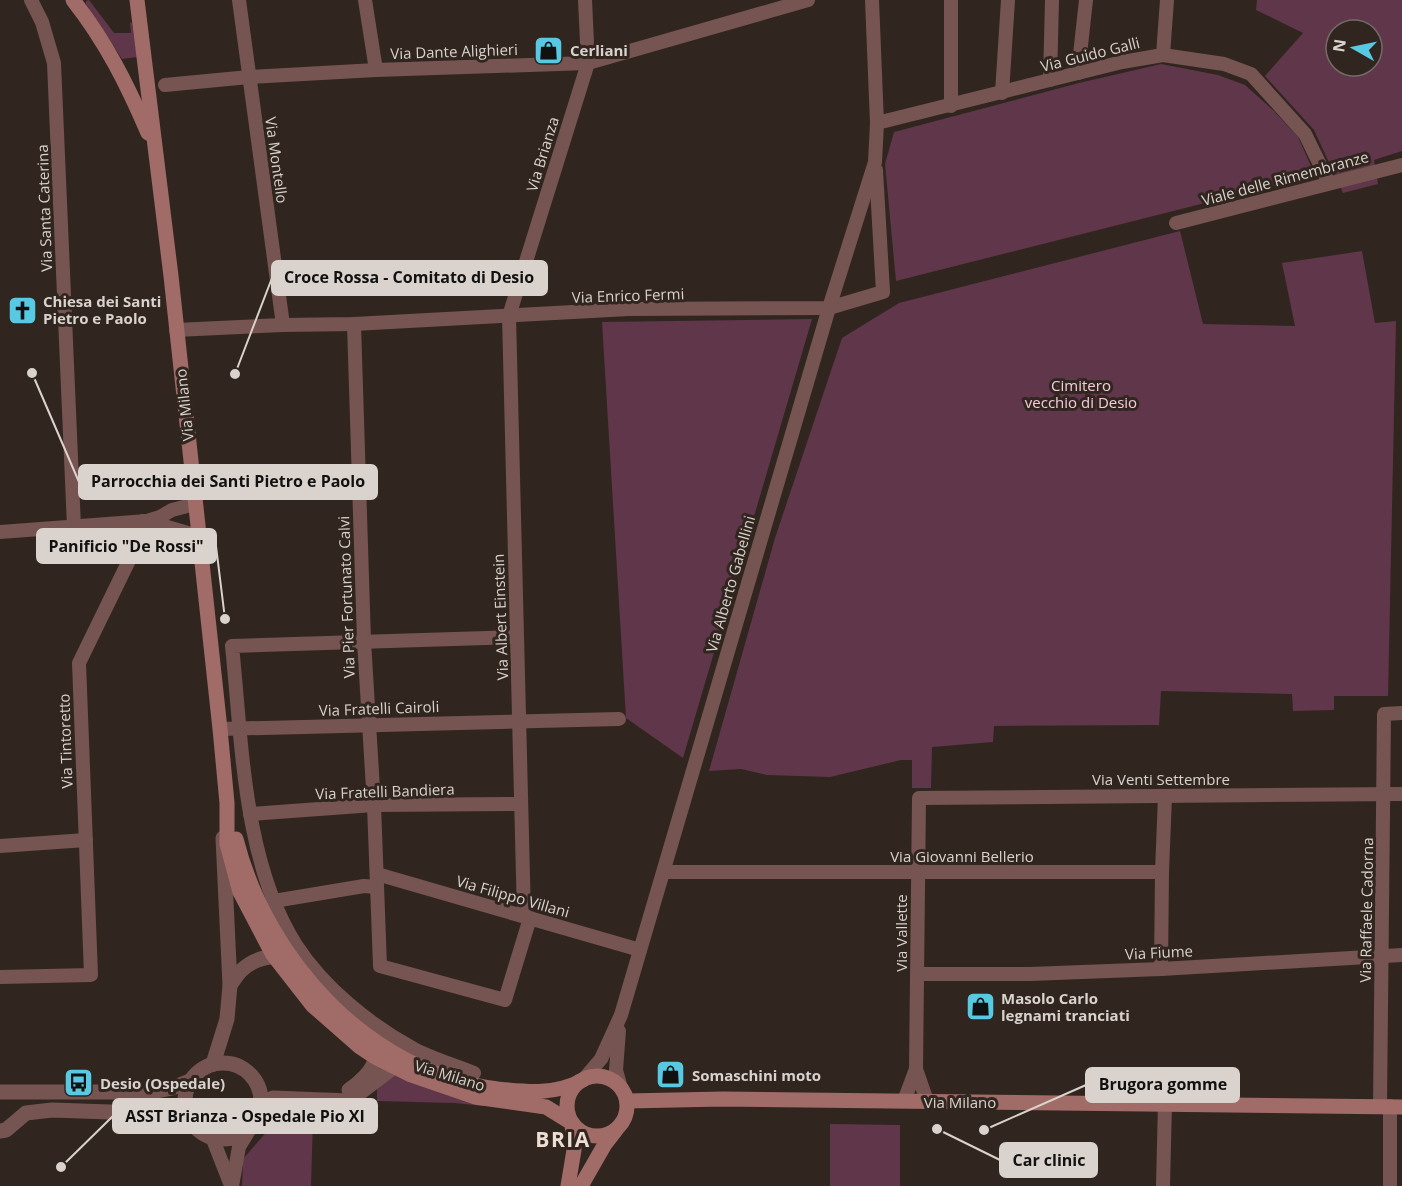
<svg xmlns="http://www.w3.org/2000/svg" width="1402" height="1186" font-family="'Open Sans',sans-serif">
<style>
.green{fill:#60364a;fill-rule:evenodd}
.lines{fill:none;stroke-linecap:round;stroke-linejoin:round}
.minor{stroke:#765452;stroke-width:14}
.tertiary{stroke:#765452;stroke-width:15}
.secondary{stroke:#a16c68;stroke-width:15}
.labels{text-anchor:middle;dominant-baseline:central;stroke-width:6;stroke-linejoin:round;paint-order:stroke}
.poi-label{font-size:15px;font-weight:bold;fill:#d9d2cd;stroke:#31261f;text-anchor:start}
.street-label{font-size:15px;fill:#d9d2cd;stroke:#31261f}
.park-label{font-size:15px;fill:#f5cbdc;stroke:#31261f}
.district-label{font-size:21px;font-weight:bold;letter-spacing:1.5px;fill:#edded4;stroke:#31261f}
.leader{fill:none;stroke:#d9d2cd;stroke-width:2}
.callout-dot{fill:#d9d2cd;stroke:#31261f;stroke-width:2}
.callout{fill:#d9d2cd;stroke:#d9d2cd;stroke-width:2}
.callout-label{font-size:16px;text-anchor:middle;font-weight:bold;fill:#111}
</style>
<rect width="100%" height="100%" fill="#31261f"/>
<!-- green -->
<g class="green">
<path d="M89,0l25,33h17l-1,-11 2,1 5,34 -15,2 -36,-55v-3z"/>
<path d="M1257,0h145v151l-28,9 4,24 -35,9 -29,-63 -49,-54 38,-43 -47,-23zM1336,30h36v36h-36z"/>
<path d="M1161,64l57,11 27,10 29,26 24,26 17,38 -419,106 -11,-117 9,-32 185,-49z"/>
<path d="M1180,231l23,93 92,2 -13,-63 80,-12 13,72 21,-2 -8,375h-54v14l-41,1 -1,-17 -131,-3 -2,34 -165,1 -1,16 -61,5 -1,41h-19v-28h-11l-71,17 -63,-2 -26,-6 -32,2 66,-233 67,-200 57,-35z"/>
<path d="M812,319l-129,439 -57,-40 -24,-396z"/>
<path d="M388,1076h14l82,27 -1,3 -28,-3 -78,-2v-13z"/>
<path d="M282,1118l31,1 -2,67h-69l1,-27 33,-38z"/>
<path d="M830,1124l70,1v61h-70z"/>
</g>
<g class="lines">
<!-- minor -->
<g class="minor">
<path d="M31,0l11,22 12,41 20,464"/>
<path d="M239,0l44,325"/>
<path d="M365,0l11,70"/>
<path d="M1163,55l4,-55"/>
<path d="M1078,73l8,-73"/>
<path d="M1050,80l2,-80"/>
<path d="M165,85l84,-8 127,-7 212,-7 220,-63"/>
<path d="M1002,93l6,-93"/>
<path d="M951,106v-106"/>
<path d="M877,123l245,-61 41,-7 61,9 27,10 54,60 24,49"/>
<path d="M1176,223l226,-58"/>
<path d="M354,324l10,317 10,164 6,161 125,34 25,-82"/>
<path d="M176,330l107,-5 71,-1 275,-15 200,-1 54,-16 -7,-122"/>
<path d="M147,521l51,15"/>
<path d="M0,532l147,-11 13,-4 12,-7 23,-6"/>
<path d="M220,729l399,-10"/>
<path d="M250,814l124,-9 147,-1"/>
<path d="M0,846l86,-6"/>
<path d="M664,872h498l-1,97"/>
<path d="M1162,872l3,-76"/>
<path d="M377,874l263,76"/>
<path d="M274,901l90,-15 13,1"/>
<path d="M524,916l-15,-600 79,-253 -3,-63"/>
<path d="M917,974h113l131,-5 241,-14"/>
<path d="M0,977l91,-2 -12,-312 61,-125 3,-17"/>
<path d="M619,1031l-3,39 5,18"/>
<path d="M916,1069l11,32"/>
<path d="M474,1073c-20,-8 -41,-14 -60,-24 -44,-24 -90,-61 -118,-104 -53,-83 -54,-204 -64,-299l285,-9"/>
<path d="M583,1080l18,-21 20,-44 208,-707 46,-146 2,-39 -5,-123"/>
<path d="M904,1101l12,-32 3,-271 483,-4"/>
<path d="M1380,1106l4,-392 18,-1"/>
<path d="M212,1137l18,46"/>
<path d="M232,1186l7,-39 12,-20"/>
<path d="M1163,1186l2,-83"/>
<path d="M1390,1186v-80"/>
</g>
<!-- tertiary -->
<g class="tertiary">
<path d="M230,985c4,-5 8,-12 13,-16 11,-10 28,-15 42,-10"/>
<circle cx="223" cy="1101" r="38"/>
<path d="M213,1064l14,-45 3,-34 -7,-147"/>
<path d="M349,1090c9,-6 26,-20 26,-33 0,-4 -2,-7 -3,-10"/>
<path d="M0,1092h152l20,-4 18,-7"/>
<path d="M261,1104l12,-6 76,3 45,-34"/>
<path d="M0,1131l6,-1 20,-17 26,-3 116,4 11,3 16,10"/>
</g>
<!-- secondary -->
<g class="secondary">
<path d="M73,0c33,42 54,84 75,133"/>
<path d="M137,0l34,276 49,453 7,74v41l13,48 33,63 39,50 48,42 15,10 36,18 64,22 71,10 26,16 2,27 -6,36"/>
<path d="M236,839c31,122 133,234 262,250 30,3 57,6 85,-9"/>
<circle cx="597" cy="1106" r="30"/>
<path d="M627,1101l96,-2 679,8"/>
<path d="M581,1186l24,-42 11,-14"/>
</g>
</g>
<!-- icons -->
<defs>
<symbol id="shop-square" viewBox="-11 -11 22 22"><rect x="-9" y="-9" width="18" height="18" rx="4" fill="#57c9e2" stroke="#31261f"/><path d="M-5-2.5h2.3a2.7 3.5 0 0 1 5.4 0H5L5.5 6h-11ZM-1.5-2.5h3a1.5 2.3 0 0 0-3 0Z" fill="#111"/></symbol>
<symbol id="church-square" viewBox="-11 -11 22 22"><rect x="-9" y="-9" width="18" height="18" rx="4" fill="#57c9e2" stroke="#31261f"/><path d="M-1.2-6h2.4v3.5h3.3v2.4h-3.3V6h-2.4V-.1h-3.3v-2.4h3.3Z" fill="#111"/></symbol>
<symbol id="bus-square" viewBox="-11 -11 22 22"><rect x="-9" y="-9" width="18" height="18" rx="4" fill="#57c9e2" stroke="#31261f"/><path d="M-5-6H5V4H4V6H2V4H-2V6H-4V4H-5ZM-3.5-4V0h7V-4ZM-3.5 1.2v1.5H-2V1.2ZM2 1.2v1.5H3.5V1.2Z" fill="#111"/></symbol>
</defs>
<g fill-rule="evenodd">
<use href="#shop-square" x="532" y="34" width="33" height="33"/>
<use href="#church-square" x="6" y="294" width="33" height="33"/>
<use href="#shop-square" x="964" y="990" width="33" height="33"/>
<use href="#shop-square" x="654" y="1058" width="33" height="33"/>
<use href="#bus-square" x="62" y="1066" width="33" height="33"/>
</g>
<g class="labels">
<!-- poi labels -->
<g class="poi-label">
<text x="570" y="50">Cerliani</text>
<text x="43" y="301">Chiesa dei Santi<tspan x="43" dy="17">Pietro e Paolo</tspan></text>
<text x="1001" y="998">Masolo Carlo<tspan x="1001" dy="17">legnami tranciati</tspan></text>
<text x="692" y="1075">Somaschini moto</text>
<text x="100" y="1083">Desio (Ospedale)</text>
</g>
<!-- street labels -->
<g class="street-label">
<text transform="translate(454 51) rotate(-2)">Via Dante Alighieri</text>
<text transform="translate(1090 54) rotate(-14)">Via Guido Galli</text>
<text transform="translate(542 154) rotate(-73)">Via Brianza</text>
<text transform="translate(277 160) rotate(82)">Via Montello</text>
<text transform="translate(1285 178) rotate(-15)">Viale delle Rimembranze</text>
<text transform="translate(44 208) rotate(-92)">Via Santa Caterina</text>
<text transform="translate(628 295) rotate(-2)">Via Enrico Fermi</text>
<text transform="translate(184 405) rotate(-96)">Via Milano</text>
<text transform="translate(730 584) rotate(-74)">Via Alberto Gabellini</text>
<text transform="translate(346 597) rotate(-92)">Via Pier Fortunato Calvi</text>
<text transform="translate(500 617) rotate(-92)">Via Albert Einstein</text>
<text transform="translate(379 708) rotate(-2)">Via Fratelli Cairoli</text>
<text transform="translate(65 741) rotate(-92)">Via Tintoretto</text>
<text x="1161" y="779">Via Venti Settembre</text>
<text transform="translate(385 791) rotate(-2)">Via Fratelli Bandiera</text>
<text x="962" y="856">Via Giovanni Bellerio</text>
<text transform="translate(513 896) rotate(16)">Via Filippo Villani</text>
<text transform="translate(1366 910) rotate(-89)">Via Raffaele Cadorna</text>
<text transform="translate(901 933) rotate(-90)">Via Vallette</text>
<text transform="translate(1159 952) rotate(-3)">Via Fiume</text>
<text transform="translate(450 1075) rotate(17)">Via Milano</text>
<text x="960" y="1102">Via Milano</text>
</g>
<!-- park labels -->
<g class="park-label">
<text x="1081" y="385">Cimitero<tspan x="1081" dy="17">vecchio di Desio</tspan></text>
</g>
<!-- district labels -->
<g class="district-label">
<text x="563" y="1139">BRIA</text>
</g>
</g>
<!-- callouts -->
<path class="leader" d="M235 374L272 278M32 373L79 482M225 619L216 546M984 1130L1086 1085M61 1167L113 1116M937 1129L1000 1160"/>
<g class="callout-dot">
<circle cx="235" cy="374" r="6"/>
<circle cx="32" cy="373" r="6"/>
<circle cx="225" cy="619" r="6"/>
<circle cx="984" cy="1130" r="6"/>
<circle cx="61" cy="1167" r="6"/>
<circle cx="937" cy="1129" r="6"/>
</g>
<g class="callout">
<rect x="272" y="261" width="275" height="34" rx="6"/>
<rect x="79" y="465" width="298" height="34" rx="6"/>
<rect x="37" y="529" width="179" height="34" rx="6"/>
<rect x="1086" y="1068" width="153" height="34" rx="6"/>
<rect x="113" y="1099" width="264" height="34" rx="6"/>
<rect x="1000" y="1143" width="97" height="34" rx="6"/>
</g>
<g class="callout-label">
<text x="409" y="283">Croce Rossa - Comitato di Desio</text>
<text x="228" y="487">Parrocchia dei Santi Pietro e Paolo</text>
<text x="126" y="552">Panificio "De Rossi"</text>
<text x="1163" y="1090">Brugora gomme</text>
<text x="245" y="1122">ASST Brianza - Ospedale Pio XI</text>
<text x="1049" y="1166">Car clinic</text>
</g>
<!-- north arrow -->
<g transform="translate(1354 48) rotate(279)"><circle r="28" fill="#31261f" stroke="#746b65" stroke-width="1.5"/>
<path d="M0-4.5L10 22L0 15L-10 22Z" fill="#57c9e2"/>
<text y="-9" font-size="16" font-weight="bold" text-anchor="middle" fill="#d9d2cd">N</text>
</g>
</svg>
